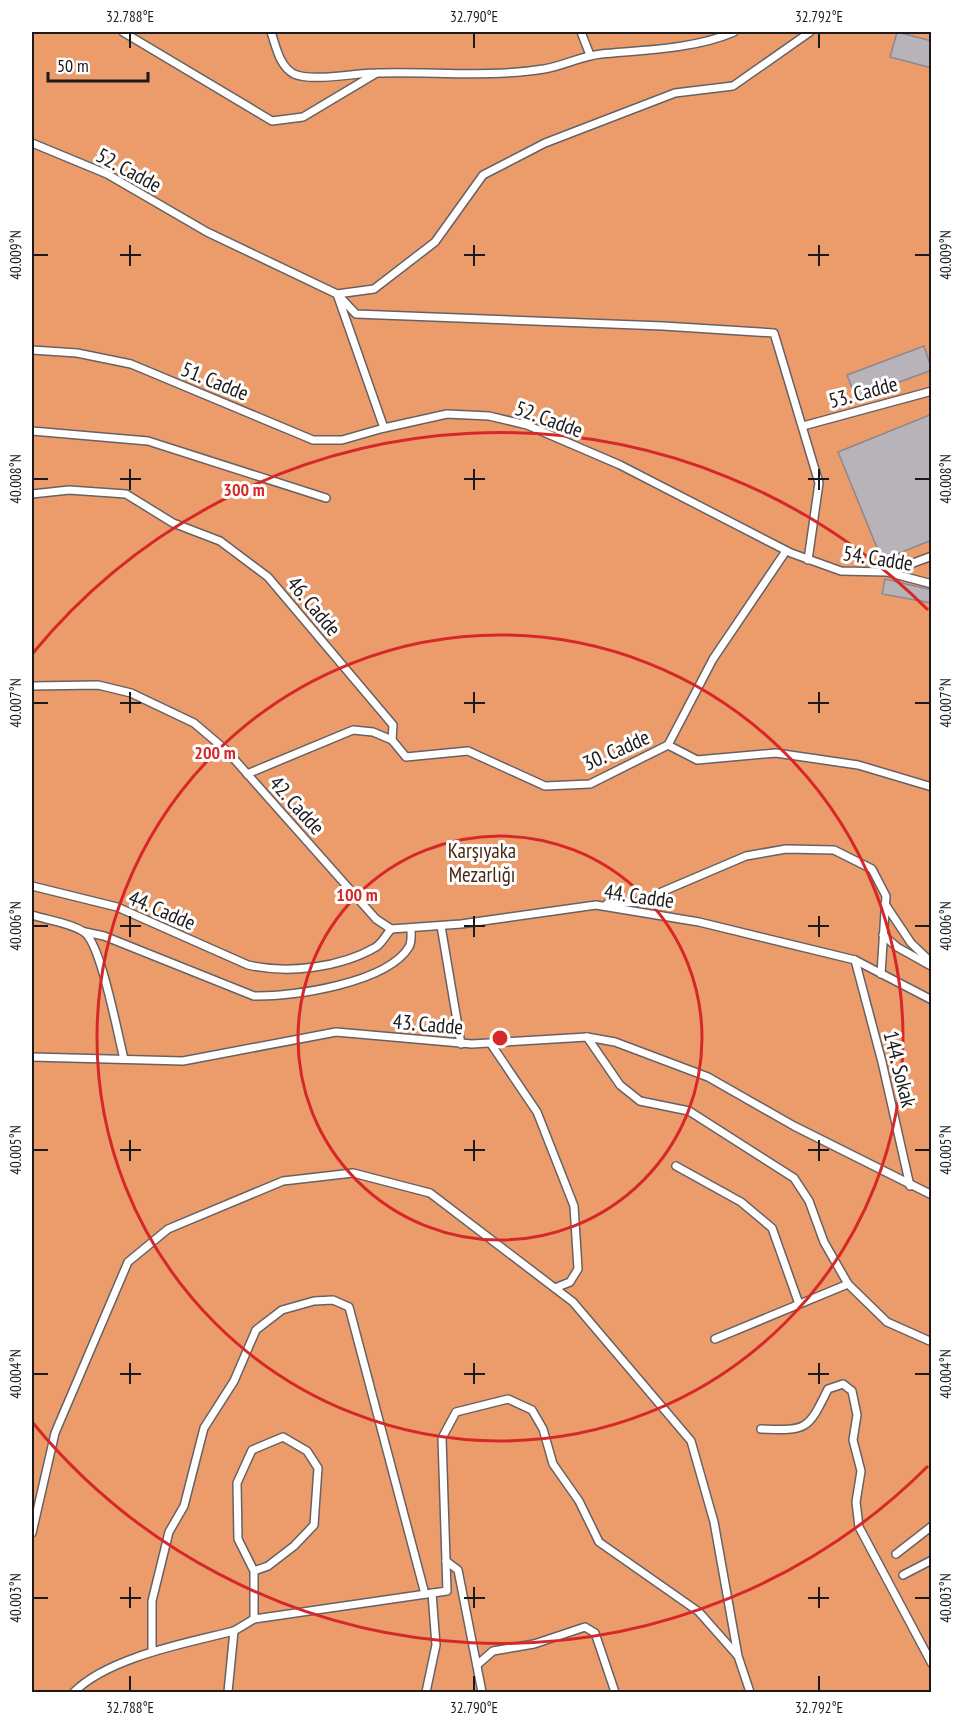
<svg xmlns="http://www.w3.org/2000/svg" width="963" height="1724" font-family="'PT Sans Narrow',sans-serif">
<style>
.green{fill:#ec9c6a}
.building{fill:#b7b3b9;stroke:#8c888d;stroke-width:1.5}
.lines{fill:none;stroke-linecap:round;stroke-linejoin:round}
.service-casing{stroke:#676164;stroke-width:10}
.service{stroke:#fff;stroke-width:7}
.ticks{fill:none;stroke:#1c191a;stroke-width:2}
.ring{fill:none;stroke:#d62828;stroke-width:3}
.labels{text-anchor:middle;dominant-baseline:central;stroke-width:6;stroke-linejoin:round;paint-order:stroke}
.street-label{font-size:21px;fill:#1c191a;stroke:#fff}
.park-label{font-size:21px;fill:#492812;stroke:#fff}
.centre{fill:#d62828;stroke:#fff;stroke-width:3}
.ring-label{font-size:18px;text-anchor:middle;font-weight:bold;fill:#d62828;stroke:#fff;stroke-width:6;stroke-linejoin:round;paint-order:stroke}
.neatline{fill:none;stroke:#1c191a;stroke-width:2}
.ticks-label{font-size:15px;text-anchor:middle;fill:#1c191a}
</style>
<rect width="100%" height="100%" fill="#e7dfe3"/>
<!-- green -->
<rect class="green" x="32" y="32" width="899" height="1660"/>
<!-- building -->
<g class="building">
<path d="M897,32l35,9v27l-42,-11z"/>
<path d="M924,346l8,24 -76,28 -9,-23z"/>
<path d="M932,414v126l-50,20 -44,-108z"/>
<path d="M885,579l47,11v13l-50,-9z"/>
</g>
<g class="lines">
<defs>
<g id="service">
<path d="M123,32l149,89 31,-4 72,-43"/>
<path d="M271,32c5,14 8,34 23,42 18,8 61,-1 82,-1 55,-2 112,5 168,-4 19,-3 37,-13 57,-15 42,-4 94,-5 133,-22"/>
<path d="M581,32l9,23"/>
<path d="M32,143l75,31 100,58 130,62 47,134 63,-14 42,2 38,9 93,40 171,88 50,18 46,1 45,12"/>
<path d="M337,294l37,-5 61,-47 48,-67 62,-32 130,-50 58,-7 77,-54"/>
<path d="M339,296l17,18 307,12 111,7 45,150 -11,77"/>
<path d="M32,350l45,3 54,11 182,76h29l42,-12"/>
<path d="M803,426l129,-35"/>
<path d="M32,431l116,10 178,57"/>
<path d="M32,494l37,-4 57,4 47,29 47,18 48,36 125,148 -1,15 -19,-8 -20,-2 -106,44"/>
<path d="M889,572l43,-16"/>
<path d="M32,686l66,-1 33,8 63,30 33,28 149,168 15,10"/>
<path d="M392,740l14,17 62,-6 77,35 45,-2 78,-39 29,15 79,-7 82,12 74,22"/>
<path d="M668,745l45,-86 73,-108"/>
<path d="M32,886l85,21 131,58c39,9 92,3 128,-18 6,-4 10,-12 15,-18"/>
<path d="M607,904l31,-2 108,-46 40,-7 48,1 38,19 14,27 -5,78"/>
<path d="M885,904l26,39 21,20"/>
<path d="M32,915c15,5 39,8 52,17 17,11 34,104 40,127"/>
<path d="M441,926l20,118"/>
<path d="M391,929l70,-5 135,-19 103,17 156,38 77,40"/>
<path d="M85,932l19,4 150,60c39,1 133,-13 155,-49 3,-5 2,-12 2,-18"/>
<path d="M883,935l14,12 34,19"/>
<path d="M855,960l27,102 28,124"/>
<path d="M587,1037l33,48 20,16 49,10 105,67 15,23 15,41 24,42 39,38 45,20"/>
<path d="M491,1044l46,68 37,94 4,63 -8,13 -15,6"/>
<path d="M32,1057l151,4 153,-29 136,12 115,-7 28,5 93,35 86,49 138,69"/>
<path d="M676,1166l65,36 31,26 27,76"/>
<path d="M715,1339l133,-55"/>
<path d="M761,1429c46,2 47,1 67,-40l15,-5 9,7 5,24 -4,25 8,31 -5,31 3,25 73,137"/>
<path d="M32,1533l23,-100 73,-171 40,-33 115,-48 70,-8 77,20 143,109 118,139 23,81 24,134 12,36"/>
<path d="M896,1554l36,-28"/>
<path d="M446,1561l12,9 24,122"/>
<path d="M254,1571l14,-5 26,-20 20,-21 4,-57 -11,-17 -24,-14 -31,13 -15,33 1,56 16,32v48"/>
<path d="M903,1575l29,-15"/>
<path d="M152,1652v-51l17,-69 15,-26 20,-78 30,-47 22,-51 26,-20 32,-9 19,-1 16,7 76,287"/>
<path d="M477,1665l16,-14 41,-7 51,-17 10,6 20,59"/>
<path d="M74,1692c35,-35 113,-49 160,-61"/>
<path d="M228,1692l6,-61 20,-12 193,-28 -5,-153 14,-26 52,-13 24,11 11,19 10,35 26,37 20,41 100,70 38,43"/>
<path d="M426,1692l10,-47 -4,-52"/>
</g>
</defs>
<!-- service casing -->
<use href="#service" class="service-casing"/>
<!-- service -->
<use href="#service" class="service"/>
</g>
<!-- ticks -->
<path class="ticks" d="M130,33v15M474,33v15M819,33v15M130,245v21M474,245v21M819,245v21M33,255h15M120,255h21M464,255h21M808,255h21M915,255h15M130,469v21M474,469v21M819,469v21M33,479h15M120,479h21M464,479h21M808,479h21M915,479h15M130,692v21M474,692v21M819,692v21M33,703h15M120,703h21M464,703h21M808,703h21M915,703h15M130,916v21M474,916v21M819,916v21M33,926h15M120,926h21M464,926h21M808,926h21M915,926h15M130,1140v21M474,1140v21M819,1140v21M33,1150h15M120,1150h21M464,1150h21M808,1150h21M915,1150h15M130,1363v21M474,1363v21M819,1363v21M33,1374h15M120,1374h21M464,1374h21M808,1374h21M915,1374h15M130,1587v21M474,1587v21M819,1587v21M33,1598h15M120,1598h21M464,1598h21M808,1598h21M915,1598h15M130,1676v15M474,1676v15M819,1676v15"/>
<!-- distance rings -->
<g class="ring">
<circle cx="500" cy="1038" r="202"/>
<circle cx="500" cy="1038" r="403"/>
<path d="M928 1466A605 605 0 0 1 33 1423M33 653A605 605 0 0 1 928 610"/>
</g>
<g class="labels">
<!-- street labels -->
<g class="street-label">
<text transform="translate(129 170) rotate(28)">52. Cadde</text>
<text transform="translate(215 381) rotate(22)">51. Cadde</text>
<text transform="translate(863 392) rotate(-15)">53. Cadde</text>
<text transform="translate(549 419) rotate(20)">52. Cadde</text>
<text transform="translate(878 558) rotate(9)">54. Cadde</text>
<text transform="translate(314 606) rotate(50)">46. Cadde</text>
<text transform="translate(616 750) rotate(-24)">30. Cadde</text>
<text transform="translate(297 805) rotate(48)">42. Cadde</text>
<text transform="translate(639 896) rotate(8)">44. Cadde</text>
<text transform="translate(162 910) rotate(23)">44. Cadde</text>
<text transform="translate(428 1024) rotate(5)">43. Cadde</text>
<text transform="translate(900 1069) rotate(76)">144. Sokak</text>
</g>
<!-- park labels -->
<g class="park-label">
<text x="482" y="850">Karşıyaka<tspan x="482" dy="24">Mezarlığı</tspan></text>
</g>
</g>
<circle cx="500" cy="1038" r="9" class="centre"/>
<g class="ring-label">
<text x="244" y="496">300 m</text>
<text x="215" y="759">200 m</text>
<text x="357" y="901">100 m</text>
</g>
<!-- border -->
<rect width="963" height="1724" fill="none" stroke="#ffffff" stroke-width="66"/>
<!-- scale -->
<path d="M48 72v9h100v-9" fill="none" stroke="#1c191a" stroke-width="3"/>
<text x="57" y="72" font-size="18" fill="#1c191a" stroke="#ffffff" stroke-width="4.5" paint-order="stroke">50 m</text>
<rect x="33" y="33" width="897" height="1658" class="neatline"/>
<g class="ticks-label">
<text x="130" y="22">32.788°E</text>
<text x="474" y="22">32.790°E</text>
<text x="819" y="22">32.792°E</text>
<text transform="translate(16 255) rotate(-90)" y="5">40.009°N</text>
<text transform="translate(946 255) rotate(-90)" y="5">40.009°N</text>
<text transform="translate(16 479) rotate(-90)" y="5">40.008°N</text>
<text transform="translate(946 479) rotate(-90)" y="5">40.008°N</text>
<text transform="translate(16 703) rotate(-90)" y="5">40.007°N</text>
<text transform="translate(946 703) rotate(-90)" y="5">40.007°N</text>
<text transform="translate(16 926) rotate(-90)" y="5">40.006°N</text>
<text transform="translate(946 926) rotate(-90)" y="5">40.006°N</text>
<text transform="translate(16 1150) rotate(-90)" y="5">40.005°N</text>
<text transform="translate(946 1150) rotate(-90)" y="5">40.005°N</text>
<text transform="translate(16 1374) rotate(-90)" y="5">40.004°N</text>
<text transform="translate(946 1374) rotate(-90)" y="5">40.004°N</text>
<text transform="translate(16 1598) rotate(-90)" y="5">40.003°N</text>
<text transform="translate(946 1598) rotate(-90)" y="5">40.003°N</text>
<text x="130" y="1713">32.788°E</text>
<text x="474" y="1713">32.790°E</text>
<text x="819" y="1713">32.792°E</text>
</g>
</svg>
